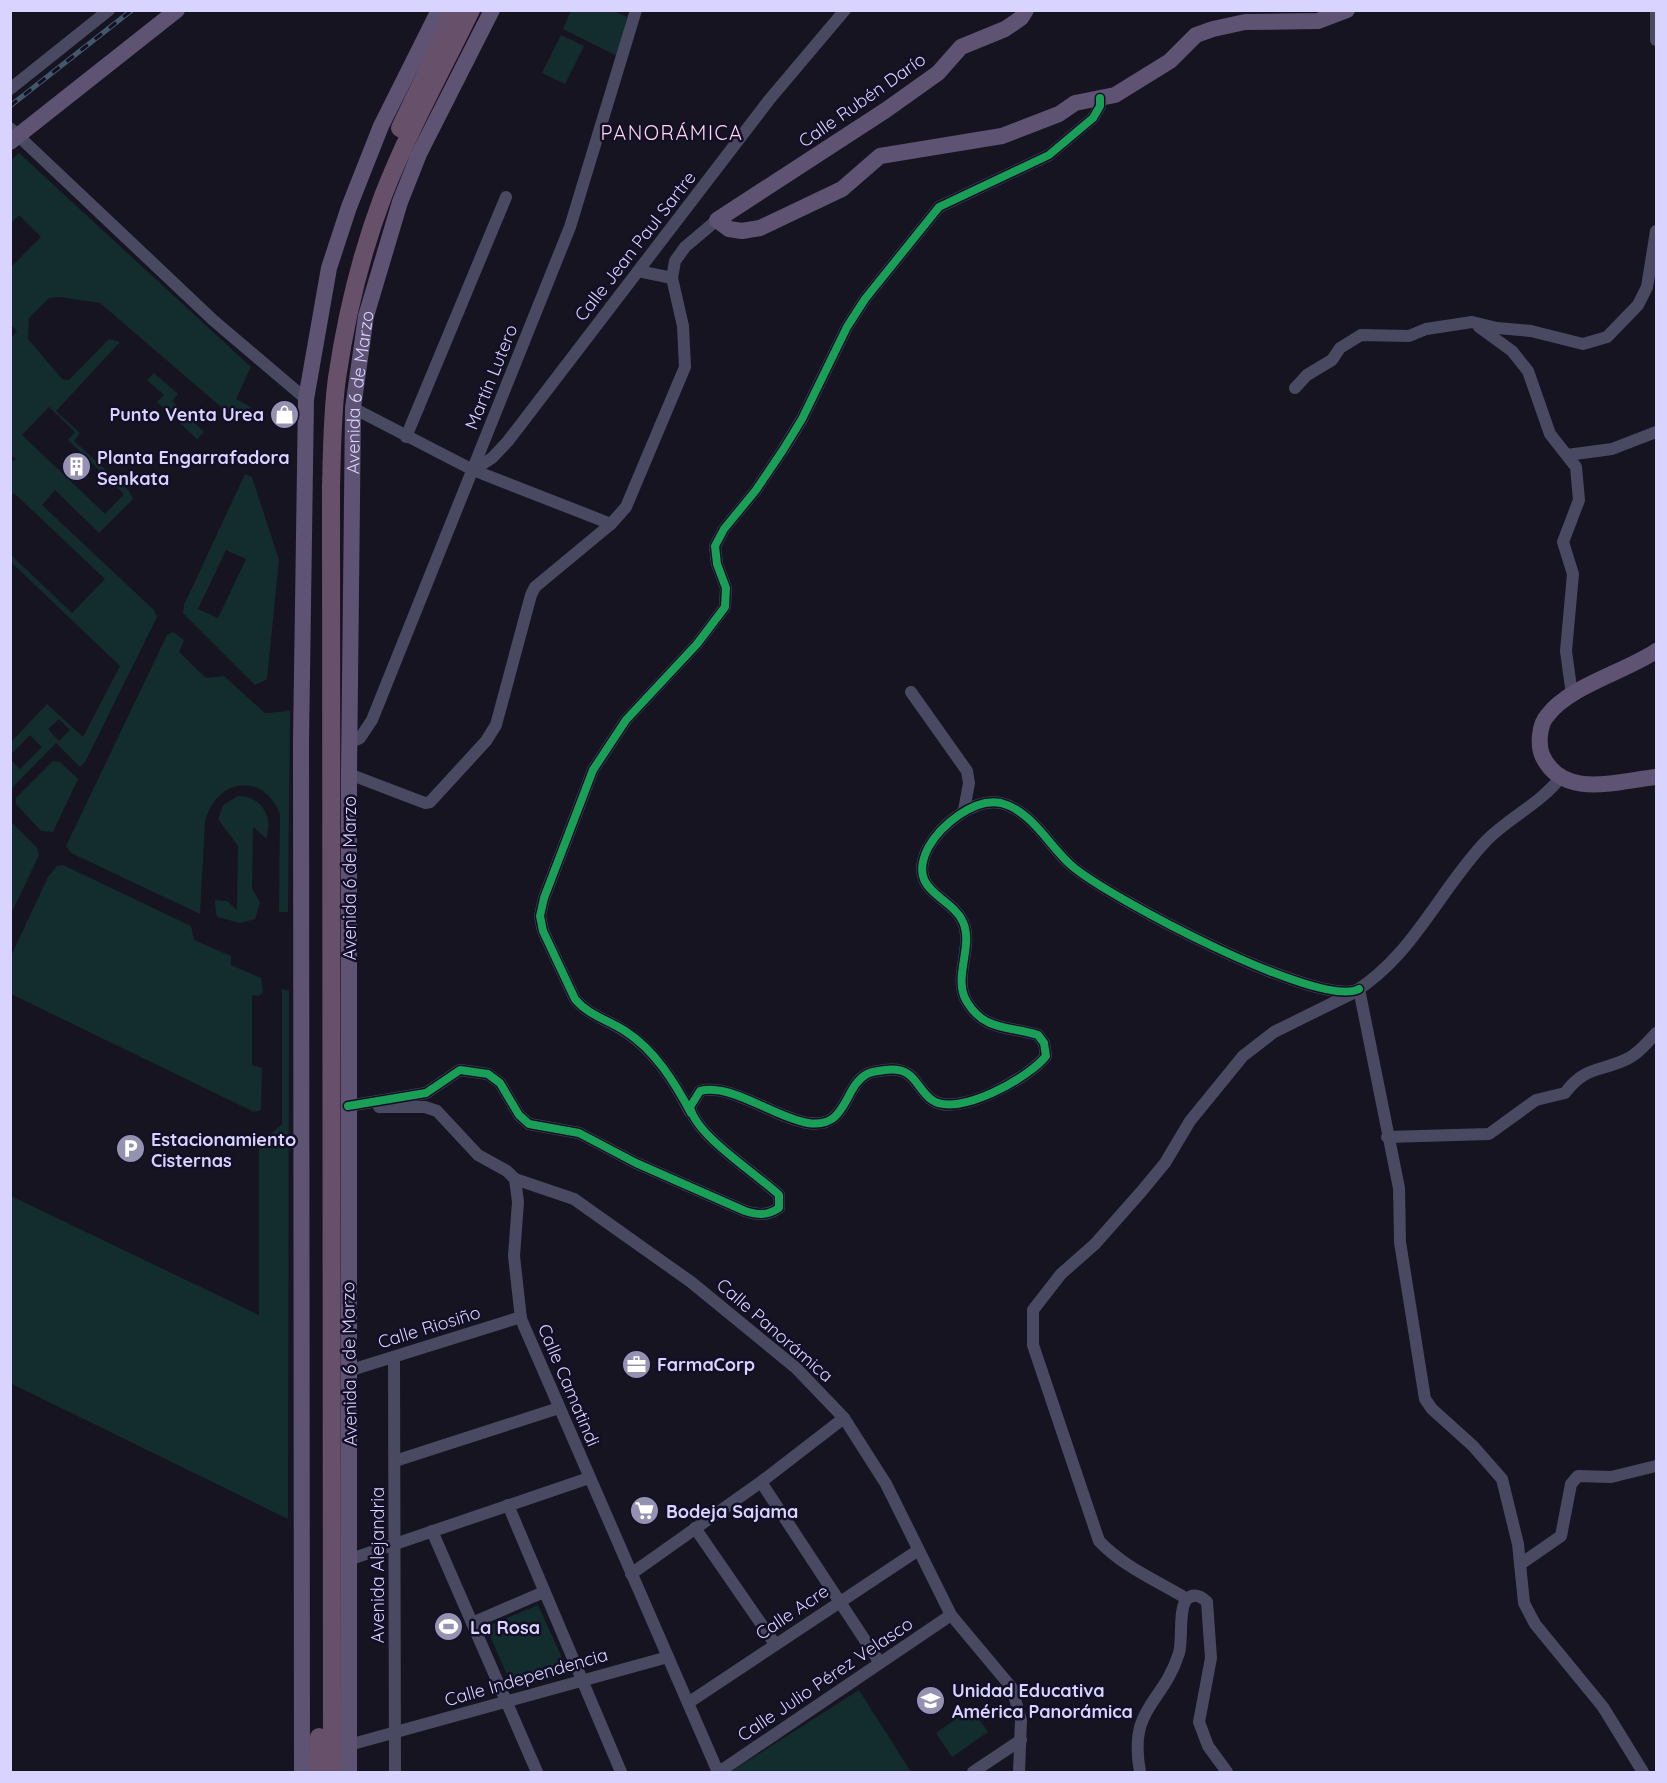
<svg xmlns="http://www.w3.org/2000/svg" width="1667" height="1783" font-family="Quicksand,sans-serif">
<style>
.green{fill:#132c2d;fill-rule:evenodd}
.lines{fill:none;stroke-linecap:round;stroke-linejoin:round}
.minor{stroke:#4a4962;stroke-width:12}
.major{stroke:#5e5373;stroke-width:16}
.highway{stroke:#67516a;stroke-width:18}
.rail-casing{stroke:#43596b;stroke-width:5}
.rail{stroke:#130f26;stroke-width:3;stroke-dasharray:9;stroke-linecap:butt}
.cycleway-casing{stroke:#130f26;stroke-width:11}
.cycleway{stroke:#1a9f57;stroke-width:8}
.labels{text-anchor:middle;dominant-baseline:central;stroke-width:5;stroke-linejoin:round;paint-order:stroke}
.street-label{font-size:18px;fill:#d9d4ff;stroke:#130f26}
.poi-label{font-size:18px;font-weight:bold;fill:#d9d4ff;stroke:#130f26;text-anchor:start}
.neighbourhood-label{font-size:20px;letter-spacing:1.5px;fill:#ffd6f0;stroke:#130f26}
</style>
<rect width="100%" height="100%" fill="#161421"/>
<!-- green -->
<g class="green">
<path d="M571,11h42l14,6 -10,39 -54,-27z"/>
<path d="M561,35l23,11 -19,38 -23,-11z"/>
<path d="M19,153l232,214 -15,32 15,8 -9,10 -8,1 -134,-115 -40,-6 -11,1 -20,20 -1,21 34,40 7,1 40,-41 11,3 -64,69 24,22 -6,8 55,50 4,8 -34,34 -44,-43 -13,15 112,105 3,7 -72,145 -5,5 -24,-24 -45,46v-29l9,9 22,-22 -12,-12 -19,19v-12l36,-38 36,33 37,-71 -109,-104v-7l61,58 33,-34 -91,-86 -3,3v-34l5,-3 -6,-5v-115l7,-8 -6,-6v-58l30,-30 -22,-22 -8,8v-63zM49,407l26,25 -7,8 56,54 -19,20 -83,-79zM59,719l11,11 -11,11 -11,-12z"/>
<path d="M154,373l24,21 -6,7 32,31 -7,7 -40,-37 7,-7 -17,-15z"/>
<path d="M245,474l7,3 27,83 -12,119 -12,6 -72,-72 1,-8zM226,550l20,9 -28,59 -20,-9z"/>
<path d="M173,632l11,8 -5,12 27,26 18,-2 41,37 25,-2 -2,201h-9l1,-98c-17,-43 -64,-36 -75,8l-5,92 -129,-61 -5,-7 101,-211z"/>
<path d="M53,761l7,1 18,17 -25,53 -12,-1 -25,-27v-6z"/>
<path d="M238,796c23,0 36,20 28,42l-13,-11 -1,61 8,15 -5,16 -15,4 -22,-6 -2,-3 -1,-14 12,1 10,9 1,-64 -20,-27 5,-14z"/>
<path d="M11,822l26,26 2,7 -28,59z"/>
<path d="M63,865l128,61 3,14 37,16v9l30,13 2,14 -4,4 -7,-1v70l10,3 -1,42 -7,2 -243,-118v-38l37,-79 9,-11z"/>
<path d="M282,989l7,2 -1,528 -278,-136 1,-187 248,119v-171l23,-20z"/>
<path d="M538,1605l31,68 -53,15 -5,-4 -24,-55 1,-3z"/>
<path d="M859,1690l52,82h-181z"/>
<path d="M971,1708l17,24 -36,25 -16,-24z"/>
</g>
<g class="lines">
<!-- minor -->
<g class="minor">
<path d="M1656,11v29"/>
<path d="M10,89l99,-79"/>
<path d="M10,128l203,192 93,79"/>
<path d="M638,271l34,7"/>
<path d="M1479,327l33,24 16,20 22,63 26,33 3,33 -16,42 10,32 -7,77 6,44"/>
<path d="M1295,388l12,-13 25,-15 8,-12 21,-13 48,1 17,-7 46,-7 25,6 34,3 52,13 24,-7 31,-32 9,-18 9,-56"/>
<path d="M353,408l120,62 138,54"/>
<path d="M406,437l100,-240"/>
<path d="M1567,455l45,-6 44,-17"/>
<path d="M473,470l19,-12 16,-17 261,-341 76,-90"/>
<path d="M911,692l56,79 2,12 -5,27"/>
<path d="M349,743l11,-5 12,-18 198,-493 66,-217"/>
<path d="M349,774l76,29 5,-1 56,-61 10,-16 35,-130 4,-8 76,-63 15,-17 59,-140 -2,-41 -11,-48 3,-17 10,-14 32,-27"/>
<path d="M1359,989l40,199 1,54 25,157 7,10 41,37 29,33 16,65 6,59 11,21 68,83 40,65"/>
<path d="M1354,992c59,-36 86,-103 132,-151 22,-23 54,-37 74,-63"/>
<path d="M348,1106l78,-13 34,-23 28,4 12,9 19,32 10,9 50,9 57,30 109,48c13,4 22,5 34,-3v-13c-22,-21 -83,-59 -89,-88l10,-16c32,-8 75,27 108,32 40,6 35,-36 59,-49 5,-3 13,-3 18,-4 31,-4 30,18 47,30 26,18 98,-23 114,-44l-2,-13 -6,-8c-27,-9 -53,-3 -71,-33 -15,-24 7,-55 -4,-80 -12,-27 -57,-30 -35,-74 12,-22 46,-51 73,-45 31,8 48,43 71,63 36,31 248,144 287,123"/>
<path d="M379,1107h46l12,4 41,44 29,16 8,8 3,23 -4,54 7,63 197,453"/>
<path d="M690,1112c-15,-30 -35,-61 -64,-80 -17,-12 -37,-16 -51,-33l-32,-68 -3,-15 4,-18 49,-128 33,-50 71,-76 28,-37 1,-19 -9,-24 -2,-18 9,-17 32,-39 27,-40 19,-31 45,-92 18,-28 74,-92 110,-52 44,-37 7,-12v-8"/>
<path d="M1387,1137l102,-3 47,-34 29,-7c20,-27 35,-21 62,-34 11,-5 21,-17 29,-26"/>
<path d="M515,1179l59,20 117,83 105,86 48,50 42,66 65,131 61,73 9,32 -2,52"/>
<path d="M394,1357l1,415"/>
<path d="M348,1371l173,-54"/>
<path d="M395,1461l164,-53"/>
<path d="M761,1482l119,181"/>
<path d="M508,1505l113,267"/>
<path d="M695,1528l80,116"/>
<path d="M432,1531l105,241"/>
<path d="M348,1560l241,-82"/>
<path d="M1522,1563l39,-27 10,-52 7,-8 33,1 45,-11"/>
<path d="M631,1574l130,-92 83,-64"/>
<path d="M1187,1599c-31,-19 -62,-31 -88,-58l-66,-196v-35l28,-36 34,-30 46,-52 24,-29 25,-42 53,-65 31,-24 79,-39"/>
<path d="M472,1623l72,-31"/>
<path d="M688,1703l229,-152"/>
<path d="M349,1745l319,-88"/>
<path d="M719,1772l232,-157"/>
<path d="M973,1772l48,-32"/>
<path d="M1140,1772c-12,-66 23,-67 39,-119 4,-13 -1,-45 8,-54 7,-7 15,-2 20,3l4,56 -12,64 9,24 19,26"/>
</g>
<!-- major -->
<g class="major">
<path d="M1026,10l-5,8 -16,11 -44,18 -23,26 -52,37 -169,110 12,9 13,2 18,-3 82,-39 38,-33 122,-20 57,-22 16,-11 40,-8 55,-34 26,-26 17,-6 32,-7 73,-1 29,-11"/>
<path d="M10,142l167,-132"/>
<path d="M1656,651c-31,21 -87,35 -109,65 -8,9 -9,29 -5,39 20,45 75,26 114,22"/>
<path d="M302,1772l-1,-1030 5,-343 23,-131 20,-61 32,-81 58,-116"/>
<path id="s1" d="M349,1772v-998l4,-366 13,-92 34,-114 19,-48 73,-144"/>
</g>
<!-- highway -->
<g class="highway">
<path d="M400,128l56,-118"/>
<path d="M319,1772v-35"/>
<path d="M332,1772l-1,-1285c1,-36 1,-73 6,-109 9,-61 24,-124 46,-182 25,-64 58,-124 88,-186"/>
</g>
<defs>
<path id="rail" d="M10,106l122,-96"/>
</defs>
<!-- rail casing -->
<use href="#rail" class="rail-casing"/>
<!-- rail -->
<use href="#rail" class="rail"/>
<defs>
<g id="cycleway">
<path d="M348,1106l78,-13 34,-23 28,4 12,9 19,32 10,9 50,9 57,30 109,48c13,4 22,5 34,-3v-13c-22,-21 -83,-59 -89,-88l10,-16c32,-8 75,27 108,32 40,6 35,-36 59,-49 5,-3 13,-3 18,-4 31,-4 30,18 47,30 26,18 98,-23 114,-44l-2,-13 -6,-8c-27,-9 -53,-3 -71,-33 -15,-24 7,-55 -4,-80 -12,-27 -57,-30 -35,-74 12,-22 46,-51 73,-45 31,8 48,43 71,63 36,31 248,144 287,123"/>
<path d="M691,1113c-16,-30 -36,-63 -66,-82 -17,-11 -37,-16 -50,-32l-32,-68 -3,-15 4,-18 49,-128 33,-50 71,-76 28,-37 1,-19 -9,-24 -2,-18 9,-17 32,-39 27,-40 19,-31 45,-92 18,-28 74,-92 110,-52 44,-37 7,-12v-8"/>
</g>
</defs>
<!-- cycleway casing -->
<use href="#cycleway" class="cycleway-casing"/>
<!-- cycleway -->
<use href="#cycleway" class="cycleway"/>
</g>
<!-- icons -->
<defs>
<symbol id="shop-disc" viewBox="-11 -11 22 22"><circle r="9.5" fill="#9591b1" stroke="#130f26"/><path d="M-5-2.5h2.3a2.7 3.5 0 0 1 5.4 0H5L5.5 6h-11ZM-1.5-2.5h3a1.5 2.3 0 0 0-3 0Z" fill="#fff"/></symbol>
<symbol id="building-disc" viewBox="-11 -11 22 22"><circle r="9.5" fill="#9591b1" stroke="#130f26"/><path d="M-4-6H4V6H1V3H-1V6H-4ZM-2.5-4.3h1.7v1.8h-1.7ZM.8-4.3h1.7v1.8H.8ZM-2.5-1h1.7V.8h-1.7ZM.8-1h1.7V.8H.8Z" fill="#fff"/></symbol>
<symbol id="parking-disc" viewBox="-11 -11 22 22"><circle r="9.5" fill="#9591b1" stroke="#130f26"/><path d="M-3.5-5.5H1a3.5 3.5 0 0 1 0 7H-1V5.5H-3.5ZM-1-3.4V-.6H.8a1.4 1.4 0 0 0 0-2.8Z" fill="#fff"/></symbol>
<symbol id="office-disc" viewBox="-11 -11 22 22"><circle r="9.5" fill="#9591b1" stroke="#130f26"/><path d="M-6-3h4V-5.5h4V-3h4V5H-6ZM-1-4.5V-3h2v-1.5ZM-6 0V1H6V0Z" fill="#fff"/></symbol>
<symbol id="supermarket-disc" viewBox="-11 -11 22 22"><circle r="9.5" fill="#9591b1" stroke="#130f26"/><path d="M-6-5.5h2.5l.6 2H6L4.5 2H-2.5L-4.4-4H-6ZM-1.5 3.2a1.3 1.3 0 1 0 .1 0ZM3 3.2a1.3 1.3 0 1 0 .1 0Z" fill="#fff"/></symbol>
<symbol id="stadium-disc" viewBox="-11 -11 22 22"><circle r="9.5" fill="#9591b1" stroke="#130f26"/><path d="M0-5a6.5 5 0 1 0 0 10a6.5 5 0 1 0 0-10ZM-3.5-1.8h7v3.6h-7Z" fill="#fff"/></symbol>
<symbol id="school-disc" viewBox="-11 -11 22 22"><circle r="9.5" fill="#9591b1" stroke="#130f26"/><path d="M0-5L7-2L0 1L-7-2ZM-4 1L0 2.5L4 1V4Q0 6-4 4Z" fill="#fff"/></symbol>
</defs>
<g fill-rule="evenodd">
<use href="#shop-disc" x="268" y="398" width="33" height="33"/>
<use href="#building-disc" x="60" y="450" width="33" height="33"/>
<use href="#parking-disc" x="114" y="1132" width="33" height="33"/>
<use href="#office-disc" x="620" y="1348" width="33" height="33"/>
<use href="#supermarket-disc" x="628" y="1494" width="33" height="33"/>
<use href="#stadium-disc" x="432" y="1610" width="33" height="33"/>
<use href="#school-disc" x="914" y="1684" width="33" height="33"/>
</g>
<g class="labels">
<!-- street labels -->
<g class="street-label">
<text transform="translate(862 100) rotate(-35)">Calle Rubén Darío</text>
<text transform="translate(635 246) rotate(-52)">Calle Jean Paul Sartre</text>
<text transform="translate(491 377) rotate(-68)">Martín Lutero</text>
<text stroke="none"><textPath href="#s1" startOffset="1380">Avenida 6 de Marzo</textPath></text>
<text transform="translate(349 878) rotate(-90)">Avenida 6 de Marzo</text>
<text transform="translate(429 1327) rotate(-17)">Calle Riosiño</text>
<text transform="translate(775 1330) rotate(41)">Calle Panorámica</text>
<text transform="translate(349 1364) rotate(-91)">Avenida 6 de Marzo</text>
<text transform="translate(569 1385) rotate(67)">Calle Camatindi</text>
<text transform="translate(377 1565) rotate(-90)">Avenida Alejandria</text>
<text transform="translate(792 1612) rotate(-34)">Calle Acre</text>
<text transform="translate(526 1677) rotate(-16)">Calle Independencia</text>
<text transform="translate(825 1679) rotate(-34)">Calle Julio Pérez Velasco</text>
</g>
<!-- poi labels -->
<g class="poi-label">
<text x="264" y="414" text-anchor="end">Punto Venta Urea</text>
<text x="97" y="457">Planta Engarrafadora<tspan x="97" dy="21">Senkata</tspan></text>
<text x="151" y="1139">Estacionamiento<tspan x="151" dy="21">Cisternas</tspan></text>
<text x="657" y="1364">FarmaCorp</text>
<text x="666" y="1511">Bodeja Sajama</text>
<text x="470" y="1627">La Rosa</text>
<text x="952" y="1690">Unidad Educativa<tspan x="952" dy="21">América Panorámica</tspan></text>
</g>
<!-- neighbourhood labels -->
<g class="neighbourhood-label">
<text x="672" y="132">PANORÁMICA</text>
</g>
</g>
<!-- border -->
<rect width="1667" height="1783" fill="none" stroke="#d9d4ff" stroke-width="24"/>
</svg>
